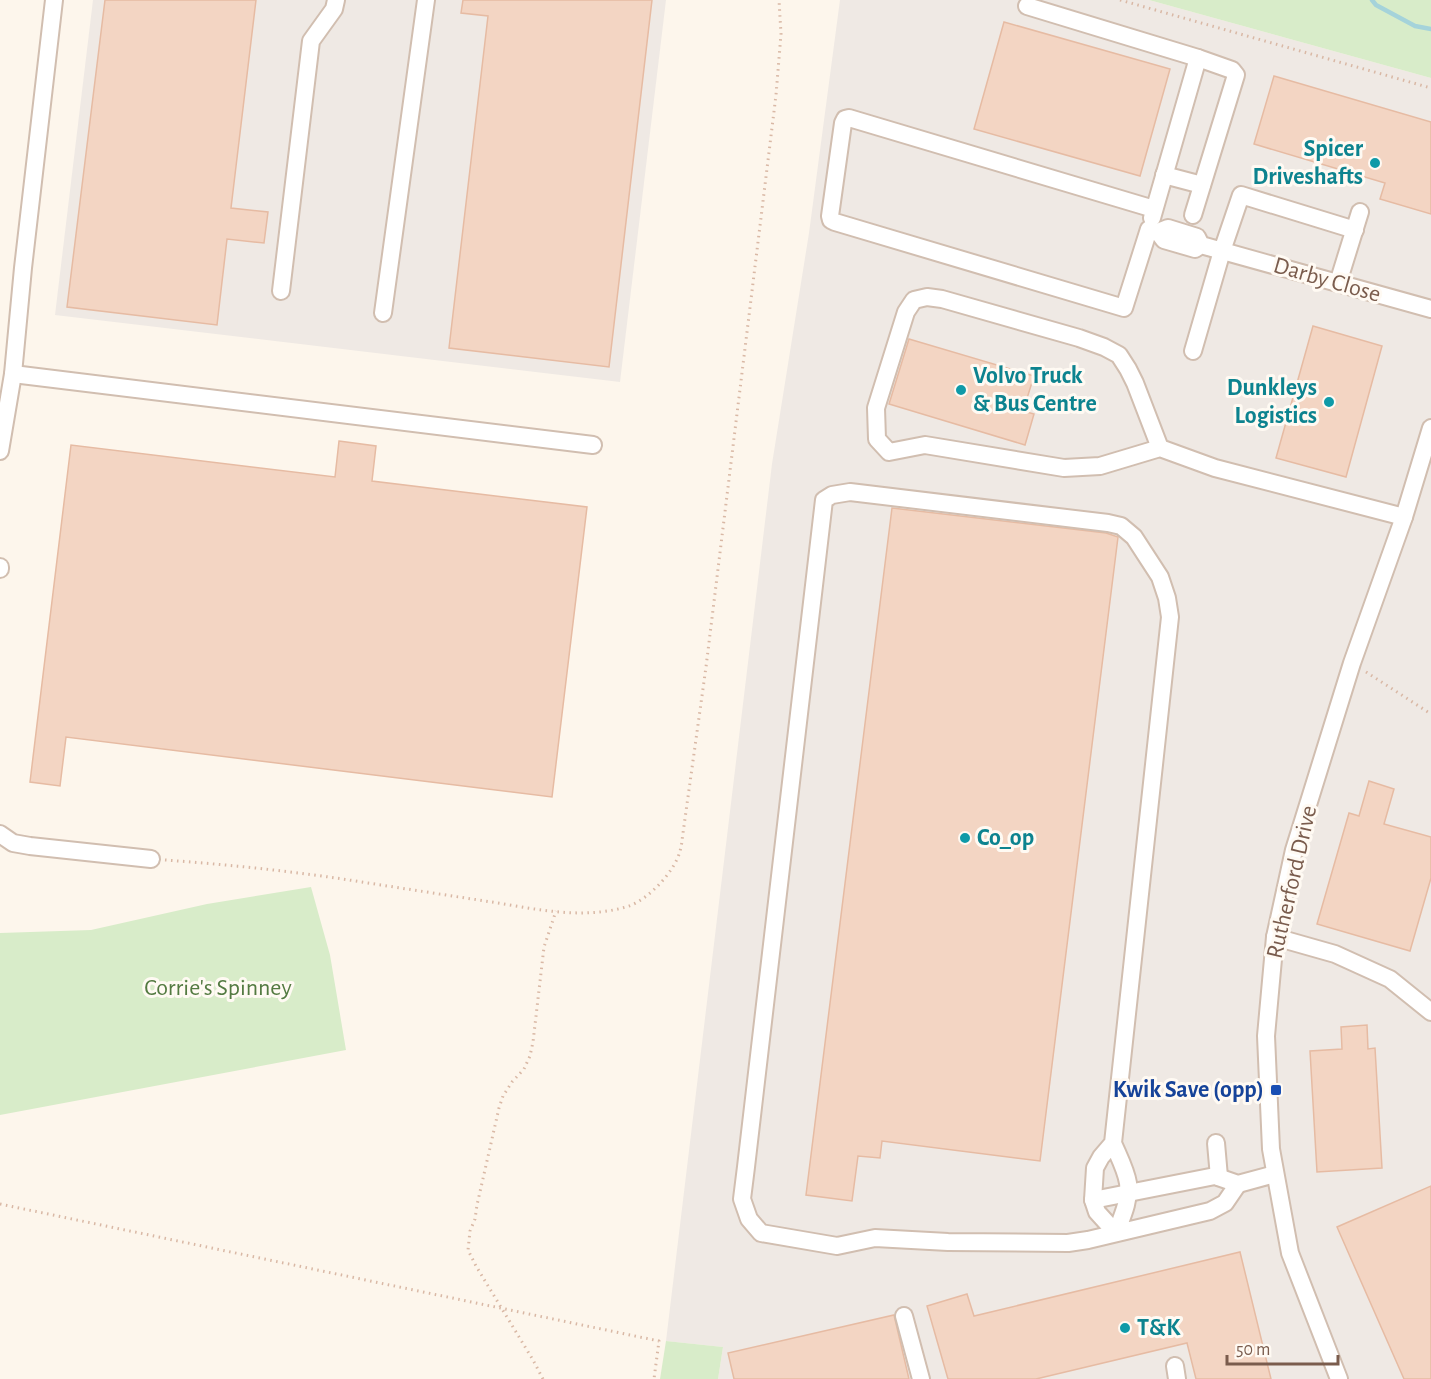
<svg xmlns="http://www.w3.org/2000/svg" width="1431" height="1379" font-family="'Alegreya Sans',sans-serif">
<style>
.industrial{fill:#efe9e4}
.green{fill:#d8ecc9}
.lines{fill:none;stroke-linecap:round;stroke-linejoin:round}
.stream{stroke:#a5d3da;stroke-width:4.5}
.building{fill:#f3d5c3;stroke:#e6bba3;stroke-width:1.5}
.minor-casing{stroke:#d1beb0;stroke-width:20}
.path{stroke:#d9b8a5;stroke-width:3;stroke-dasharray:1.5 4.5;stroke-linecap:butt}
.minor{stroke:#fff;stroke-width:16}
.culture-dot{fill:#0f9aa8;stroke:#fffaf3;stroke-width:2}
.transit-dot{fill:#1a4fb4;stroke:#fffaf3;stroke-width:2}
.labels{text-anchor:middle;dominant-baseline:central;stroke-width:6;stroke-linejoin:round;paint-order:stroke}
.culture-label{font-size:24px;font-weight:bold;fill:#0d838f;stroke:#fffaf3;text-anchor:start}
.street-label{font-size:24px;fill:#7a5c4d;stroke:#fffaf3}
.park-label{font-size:24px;fill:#537a41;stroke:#fffaf3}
.transit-label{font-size:24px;font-weight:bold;fill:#164399;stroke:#fffaf3;text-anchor:end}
</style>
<rect width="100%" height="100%" fill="#fdf6ec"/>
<!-- industrial -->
<g class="industrial">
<path d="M93,0h573l-46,382 -565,-67z"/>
<path d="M840,0h309l282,78v1301h-713l5,-32 -57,-6 106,-877 37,-231z"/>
</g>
<!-- green -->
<g class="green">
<path d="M1149,0h282v78z"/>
<path d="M311,887l19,68 16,95 -346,65v-182l91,-3 116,-26z"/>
<path d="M666,1341l57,6 -5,32h-58z"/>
</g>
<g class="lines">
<!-- stream -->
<path class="stream" d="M1372,0l4,5 39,21 16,3"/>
</g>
<!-- building -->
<g class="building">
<path d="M105,0h151l-25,208 37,4 -4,31 -37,-4 -10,86 -150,-18z"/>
<path d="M463,0h189l-43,367 -160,-19 39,-332 -27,-3z"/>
<path d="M1004,22l166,47 -30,107 -166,-47z"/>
<path d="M1274,76l157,46v92l-51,-15 5,-16 -131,-39z"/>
<path d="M1313,326l69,20 -36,131 -70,-19z"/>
<path d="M909,339l125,37 -11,35 11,3 -9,31 -136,-41z"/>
<path d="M339,441l37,5 -4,35 215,26 -35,290 -486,-60 -6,49 -30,-4 41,-337 264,32z"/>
<path d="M892,508l214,25 12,4 -78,624 -158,-20 -2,17 -22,-2 -6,45 -46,-6z"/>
<path d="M1369,781l25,8 -10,35 47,13v41l-21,73 -93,-27 32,-111 10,3z"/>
<path d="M1367,1025l1,24 7,-1 7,120 -65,4 -7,-121 32,-2 -1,-22z"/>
<path d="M1431,1186v193h-27l-67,-152z"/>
<path d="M1240,1252l31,127h-75l-9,-36 -151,36h-88l-21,-73 40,-12 7,22z"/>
<path d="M894,1315l15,64h-175l-6,-26z"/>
</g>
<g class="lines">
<defs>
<g id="minor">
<path d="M1027,6l171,52 -46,160"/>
<path d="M1164,175l38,10"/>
<path d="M1193,215l43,-140 -4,-5 -34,-12"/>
<path d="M1149,229l-25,79 -289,-86 -4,-2 -1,-4 13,-93 2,-4 4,-1 305,91"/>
<path d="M1201,245l-4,-8 -29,-9 -10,4 6,8 31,9 6,-4 230,64"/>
<path d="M1338,283l22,-71"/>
<path d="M281,291l30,-250 23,-32 2,-9"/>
<path d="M383,313l43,-313"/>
<path d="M1193,351l29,-100 19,-56 114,35"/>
<path d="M13,374l580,71"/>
<path d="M1160,448l-25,-65 -7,-14 -9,-14 -15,-8 -25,-9 -137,-39 -15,-2 -13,3 -8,12 -30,96 1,31 12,13 36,-7 139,23 36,-2 60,-18 55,20 189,49"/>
<path d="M0,451l13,-77 10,-106 31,-268"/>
<path d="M0,567v2"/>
<path d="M0,834l13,9 17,3 121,13"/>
<path d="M1275,937l60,17 55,25 41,33"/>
<path d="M1113,1143l-12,14 -6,11 -2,32 4,12 19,21c6,-16 14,-33 12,-50 -2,-13 -10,-28 -15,-40l57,-526 -3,-19 -7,-21 -26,-40 -13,-11 -13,-3 -258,-31 -18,3 -8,5 -78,667 -4,32 7,20 12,14 76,13 38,-8 73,4 120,1 20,-3 122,-29 15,-8 13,-19"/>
<path d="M1216,1143l3,34"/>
<path d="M1093,1200l122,-24 23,8 37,-10"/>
<path d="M904,1316l17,63"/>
<path d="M1175,1366l2,13"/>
<path d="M1339,1379l-49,-126 -19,-104 -5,-113 9,-99 19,-87 58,-187 52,-146 27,-89"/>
</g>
</defs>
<!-- minor casing -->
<use href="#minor" class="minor-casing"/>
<!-- path -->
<g class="path">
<path d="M1120,0l311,88"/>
<path d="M1366,672l65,42"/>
<path d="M165,860c68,5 136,12 203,23 39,6 78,12 117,18 47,7 97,20 144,5 20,-7 46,-35 51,-55 2,-6 2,-12 3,-18l23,-166 70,-572 5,-61 -2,-34"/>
<path d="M0,1204l659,137 -5,38"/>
<path d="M543,1379l-10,-19 -57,-94 -8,-16 2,-19 5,-12 2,-14 22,-97 4,-12 9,-14 12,-13 6,-13 3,-14 11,-95 12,-36"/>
</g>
<!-- minor -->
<use href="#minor" class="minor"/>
</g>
<!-- markers -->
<g class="culture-dot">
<circle cx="1375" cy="163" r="6"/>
<circle cx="961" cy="390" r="6"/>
<circle cx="1329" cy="402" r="6"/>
<circle cx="965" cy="838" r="6"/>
<circle cx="1125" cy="1328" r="6"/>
</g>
<rect class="transit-dot" x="1270" y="1084" width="12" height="12" rx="3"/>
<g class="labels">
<!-- culture labels -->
<g class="culture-label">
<text x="1363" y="149" text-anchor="end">Spicer<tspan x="1363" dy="28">Driveshafts</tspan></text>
<text x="973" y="376">Volvo Truck<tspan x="973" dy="28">&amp; Bus Centre</tspan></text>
<text x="1317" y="388" text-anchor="end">Dunkleys<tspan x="1317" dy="28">Logistics</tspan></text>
<text x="977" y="838">Co_op</text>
<text x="1137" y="1328">T&amp;K</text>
</g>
<!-- street labels -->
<g class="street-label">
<text transform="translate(1327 280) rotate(16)">Darby Close</text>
<text transform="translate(1292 882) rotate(-77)">Rutherford Drive</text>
</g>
<!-- park labels -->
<g class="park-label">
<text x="218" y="988">Corrie's Spinney</text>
</g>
<!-- transit labels -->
<g class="transit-label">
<text x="1264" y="1090">Kwik Save (opp)</text>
</g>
</g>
<!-- scale -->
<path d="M1227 1355v9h111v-9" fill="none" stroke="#7a5c4d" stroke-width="3"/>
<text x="1236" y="1355" font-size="18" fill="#7a5c4d" stroke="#fffaf3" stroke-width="4.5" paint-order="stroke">50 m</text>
</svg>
